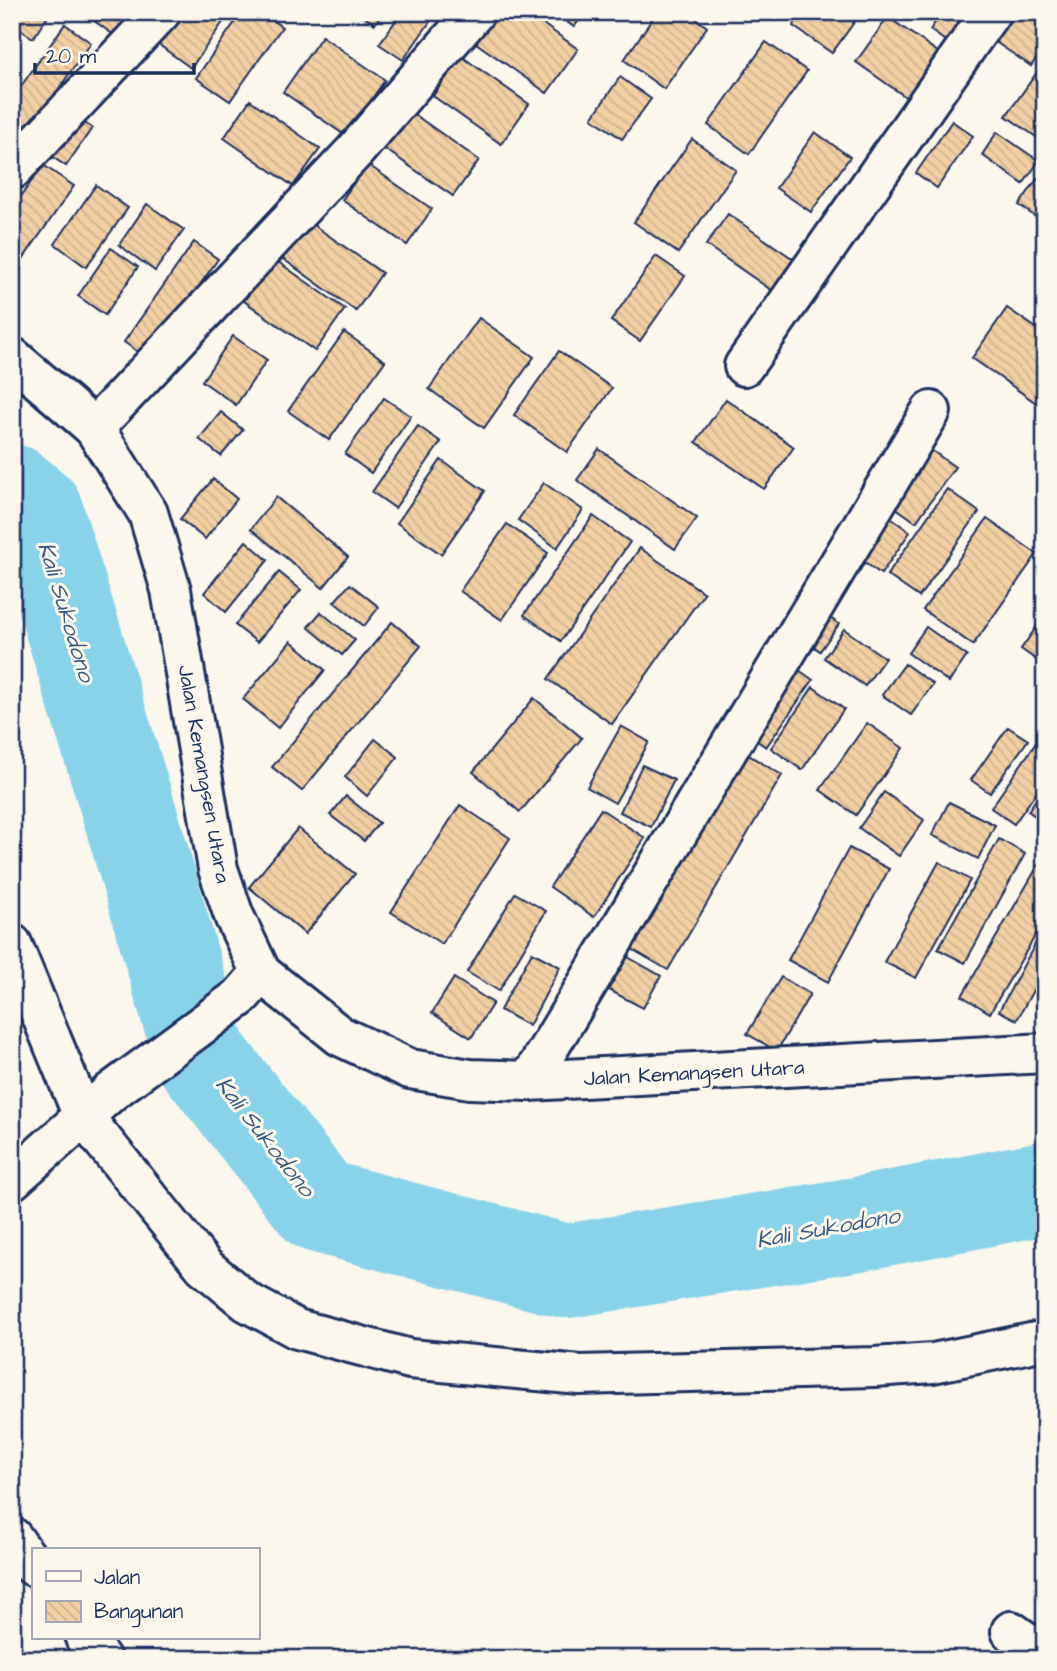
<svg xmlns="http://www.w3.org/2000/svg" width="1057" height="1671" font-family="'Architects Daughter',sans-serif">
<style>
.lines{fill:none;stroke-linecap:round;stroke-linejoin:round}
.river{stroke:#89d3ea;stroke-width:94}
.building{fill:url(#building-back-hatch);stroke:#1b2f5e;stroke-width:2}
.minor-casing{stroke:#1b2f5e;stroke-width:44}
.minor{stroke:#fbf7ec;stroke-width:38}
.labels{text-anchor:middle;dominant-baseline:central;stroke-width:6;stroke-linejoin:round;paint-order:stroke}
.street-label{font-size:21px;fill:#1b2f5e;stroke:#fbf7ec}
.water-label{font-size:23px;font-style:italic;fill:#365881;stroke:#fbf7ec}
</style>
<defs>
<pattern id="building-back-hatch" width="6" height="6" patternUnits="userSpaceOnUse" patternTransform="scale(1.75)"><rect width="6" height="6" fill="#f2d0a3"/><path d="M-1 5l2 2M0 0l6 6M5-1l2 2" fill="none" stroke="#cfb38f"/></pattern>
</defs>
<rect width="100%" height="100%" fill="#fbf7ec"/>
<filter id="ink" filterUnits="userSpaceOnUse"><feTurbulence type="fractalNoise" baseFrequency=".0143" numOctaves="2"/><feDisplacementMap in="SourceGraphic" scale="14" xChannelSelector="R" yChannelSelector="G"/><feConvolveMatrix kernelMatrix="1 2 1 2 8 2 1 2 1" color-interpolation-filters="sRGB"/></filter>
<g filter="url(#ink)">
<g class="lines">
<!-- river -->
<path class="river" d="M12,491l24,20 95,307 69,237 119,151 247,65 292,-47 187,-36"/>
</g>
<!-- building -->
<g class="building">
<path d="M12,12h39l-18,26 -21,-14z"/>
<path d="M94,12h51l-21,30 -34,-24z"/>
<path d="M176,12h54l-39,56 -36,-26z"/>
<path d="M242,12h19l21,15 -52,74 -34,-23z"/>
<path d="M357,12h26l-8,12z"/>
<path d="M402,12h35l-34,48 -24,-16z"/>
<path d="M497,12h29l52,37 -31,44 -71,-50z"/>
<path d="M553,12h32l-11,15z"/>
<path d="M657,12h30l20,15 -43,62 -40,-29z"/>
<path d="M803,12h40l12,9 -23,32 -39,-27z"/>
<path d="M942,12h42l-26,38 -28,-20z"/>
<path d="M997,12h48v34l-14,20 -49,-33z"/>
<path d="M888,17l54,38 -32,45 -54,-38z"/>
<path d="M65,24l26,19 -79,112v-56z"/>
<path d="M322,36l63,44 -39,56 -63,-44z"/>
<path d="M766,42l41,29 -58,83 -41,-29z"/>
<path d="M461,56l68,48 -28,40 -68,-48z"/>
<path d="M1045,61v82l-39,-27z"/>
<path d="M620,77l31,22 -29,40 -30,-21z"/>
<path d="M250,100l70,49 -27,37 -69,-48z"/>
<path d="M408,110l71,50 -26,36 -71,-49z"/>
<path d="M74,116l18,12 -26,38 -18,-12z"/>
<path d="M952,121l21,15 -36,52 -21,-15z"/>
<path d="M815,132l35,25 -39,55 -35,-24z"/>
<path d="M997,132l42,29 -16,23 -41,-29z"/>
<path d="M692,139l44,31 -58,83 -44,-31z"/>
<path d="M367,164l65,45 -25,36 -65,-45z"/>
<path d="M43,165l31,21 -56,80 -6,-4v-53z"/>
<path d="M1045,168v54l-1,1 -25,-18z"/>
<path d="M96,185l32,23 -42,59 -31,-23z"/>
<path d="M147,204l37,26 -29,41 -36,-26z"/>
<path d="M728,214l71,49 -22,31 -71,-49z"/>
<path d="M305,219l77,54 -26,38 -77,-55z"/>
<path d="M194,242l24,17 -70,100 -24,-17z"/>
<path d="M111,248l27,19 -33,48 -27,-19z"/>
<path d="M656,256l29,20 -45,65 -29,-20z"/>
<path d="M274,259l71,50 -30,42 -71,-50z"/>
<path d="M1007,308l38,26v68l-3,5 -70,-49z"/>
<path d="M479,318l55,39 -50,71 -55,-39z"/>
<path d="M344,332l41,29 -56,79 -41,-29z"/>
<path d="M233,336l34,24 -31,45 -34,-24z"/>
<path d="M559,351l53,37 -45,64 -53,-37z"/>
<path d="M384,398l27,18 -40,57 -26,-19z"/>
<path d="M726,399l68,48 -30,42 -68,-47z"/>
<path d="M221,412l22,18 -22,26 -22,-17z"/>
<path d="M418,426l23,16 -46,66 -23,-16z"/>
<path d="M924,445l31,22 -39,55 -31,-22z"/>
<path d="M599,449l98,69 -22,31 -98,-69z"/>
<path d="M441,460l44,31 -44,63 -44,-31z"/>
<path d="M213,479l24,20 -32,40 -25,-20z"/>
<path d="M544,483l39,27 -26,38 -39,-28z"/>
<path d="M947,489l32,23 -60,85 -32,-22z"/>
<path d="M276,497l72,60 -25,31 -72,-59z"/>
<path d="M885,514l25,18 -29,42 -25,-18z"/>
<path d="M593,516l37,26 -69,99 -37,-26z"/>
<path d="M987,519l50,35 -64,91 -50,-35z"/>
<path d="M507,524l41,29 -46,67 -42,-29z"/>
<path d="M246,541l22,19 -42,52 -22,-19z"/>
<path d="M640,548l64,45 -92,131 -64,-45z"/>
<path d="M279,572l22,18 -44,52 -22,-17z"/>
<path d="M350,584l29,23 -15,19 -30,-24z"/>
<path d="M820,611l19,13 -19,27 -19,-14z"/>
<path d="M321,612l34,28 -13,15 -34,-28z"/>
<path d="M1045,615v51l-24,-17z"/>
<path d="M392,622l29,24 -119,145 -30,-24z"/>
<path d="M926,627l41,29 -18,26 -41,-29z"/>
<path d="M844,629l41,29 -20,28 -41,-28z"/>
<path d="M291,641l34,29 -47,58 -35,-29z"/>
<path d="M789,663l24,17 -47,67 -24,-17z"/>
<path d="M905,664l28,20 -22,31 -29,-20z"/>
<path d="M813,687l31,22 -42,61 -31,-22z"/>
<path d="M534,698l48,40 -62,74 -47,-40z"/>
<path d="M867,723l36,25 -47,67 -36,-25z"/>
<path d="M621,726l28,16 -34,61 -28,-16z"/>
<path d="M1008,727l20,13 -38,53 -19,-13z"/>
<path d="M375,739l23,18 -31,39 -22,-19z"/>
<path d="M1038,740l7,5v35l-31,44 -23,-16z"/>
<path d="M730,744l52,31 -114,195 -52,-30z"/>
<path d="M642,765l32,15 -23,47 -31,-15z"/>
<path d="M1045,786v37l-17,-12z"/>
<path d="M884,792l40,28 -25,36 -40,-28z"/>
<path d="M346,796l33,27 -15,18 -34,-26z"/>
<path d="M949,802l46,23 -17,34 -46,-24z"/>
<path d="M460,805l50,33 -68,106 -51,-32z"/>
<path d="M601,809l44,29 -51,79 -44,-30z"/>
<path d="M298,828l57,46 -50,60 -56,-47z"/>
<path d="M999,839l26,15 -60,109 -27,-14z"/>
<path d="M849,848l40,21 -61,113 -40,-22z"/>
<path d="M939,862l31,18 -54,98 -32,-16z"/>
<path d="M1039,864l6,3v52l-55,94 -28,-17z"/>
<path d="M515,893l31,18 -47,80 -32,-19z"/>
<path d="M1041,933l4,2v33l-28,52 -18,-9z"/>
<path d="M612,948l49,28 -18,32 -49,-26z"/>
<path d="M532,952l28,15 -31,59 -29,-16z"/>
<path d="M781,977l29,17 -33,57 -30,-17z"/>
<path d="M454,978l39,25 -22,35 -39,-25z"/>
</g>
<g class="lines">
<defs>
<g id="minor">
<path d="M12,170l149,-158"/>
<path d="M12,357l82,71 54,85 23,77 47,279 16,47 27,57 79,63 70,33 60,10 59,2 516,-28"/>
<path d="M744,366l247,-354"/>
<path d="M94,428l261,-277 120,-139"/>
<path d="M12,944l71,172 121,150 43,36 50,27 113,30 170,16 294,-8 59,-4 112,-23"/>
<path d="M529,1081l402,-670"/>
<path d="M12,1180l99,-88 129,-95 21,-24"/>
<path d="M12,1537l21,29"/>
<path d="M1011,1631l34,24"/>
<path d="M85,1638l16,21"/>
</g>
</defs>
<!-- minor casing -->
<use href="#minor" class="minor-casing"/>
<!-- minor -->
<use href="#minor" class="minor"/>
</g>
</g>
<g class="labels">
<!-- street labels -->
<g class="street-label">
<text transform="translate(204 774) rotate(80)">Jalan Kemangsen Utara</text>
<text transform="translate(694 1073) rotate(-3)">Jalan Kemangsen Utara</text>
</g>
<!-- water labels -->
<g class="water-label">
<text transform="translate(66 612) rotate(73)">Kali Sukodono</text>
<text transform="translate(265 1137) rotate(52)">Kali Sukodono</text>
<text transform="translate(828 1228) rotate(-10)">Kali Sukodono</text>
</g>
</g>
<!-- margin -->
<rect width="1057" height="1671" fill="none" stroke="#fbf7ec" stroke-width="42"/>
<rect x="21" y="21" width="1015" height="1629" fill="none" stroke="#1b2f5e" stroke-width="2.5" filter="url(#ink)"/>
<!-- legend -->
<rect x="32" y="1548" width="228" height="91" fill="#fbf7ec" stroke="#a1a7b3" stroke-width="2"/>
<rect x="46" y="1571" width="35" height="10" fill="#fbf7ec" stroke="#a1a7b3" stroke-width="2"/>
<text x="94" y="1584" font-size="21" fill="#1b2f5e">Jalan</text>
<rect x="46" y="1601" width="35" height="21" fill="url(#building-back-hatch)" stroke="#a1a7b3" stroke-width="2"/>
<text x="94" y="1618" font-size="21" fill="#1b2f5e">Bangunan</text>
<!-- scale -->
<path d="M35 63v10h159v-10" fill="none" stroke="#1b2f5e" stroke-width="3.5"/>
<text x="46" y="63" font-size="21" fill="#1b2f5e" stroke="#fbf7ec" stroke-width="5" paint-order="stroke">20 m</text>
</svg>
